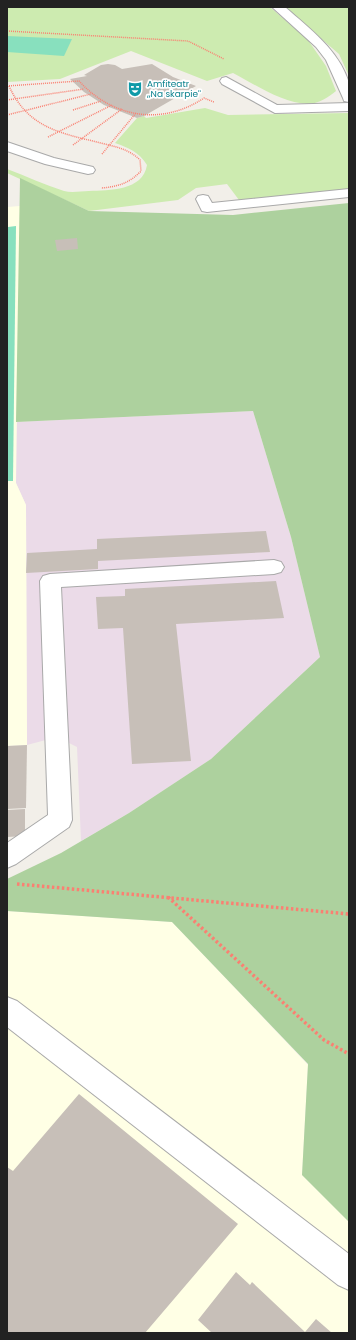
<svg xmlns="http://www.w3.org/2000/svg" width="356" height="1340" font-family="Poppins,sans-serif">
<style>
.industrial{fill:#ebdbe8}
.education{fill:#ffffe5}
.grass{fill:#cdebb0}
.forest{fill:#add19e}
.pitch{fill:#88e0be}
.building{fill:#c7bfb8}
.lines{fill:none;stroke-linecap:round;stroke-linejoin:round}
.minor-casing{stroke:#a9a9a9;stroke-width:2}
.path-far1{stroke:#fa8072;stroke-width:1.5;stroke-dasharray:1 1;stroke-linecap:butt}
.path{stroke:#fa8072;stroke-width:3.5;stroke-dasharray:2.5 2.5;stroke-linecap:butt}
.minor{fill:#fff;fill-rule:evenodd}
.labels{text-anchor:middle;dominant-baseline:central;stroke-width:3.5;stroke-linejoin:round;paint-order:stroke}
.far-culture-label{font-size:9px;fill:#0d838f;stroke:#fff;text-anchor:start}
</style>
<rect width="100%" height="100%" fill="#f2efe9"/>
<!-- industrial -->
<path class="industrial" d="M253,411l38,126 29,120 -109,102 -82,54 -48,28 -4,-94 -20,-10 -30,8 -1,-240 -10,-22v-61z"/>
<!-- education -->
<g class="education">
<path d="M20,206l-4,277 10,22 1,240 -20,1v-539z"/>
<path d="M7,911l165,11 136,143 -6,110 47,47v111h-342z"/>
</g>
<!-- grass -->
<g class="grass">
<path d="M7,7h263l38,33 18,26 10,25c-7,6 -18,13 -28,13 -26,-1 -52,-19 -75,-31l-26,8 -76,-30 -71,28 -53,3z"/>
<path d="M284,7h65v69l-10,-22z"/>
<path d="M205,108l23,7 121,-2v77l-110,10 -12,-16 -31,4 -18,12 -89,11 -82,-38v-4c19,7 38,16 57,22 8,2 17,0 25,0 20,-1 54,0 58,-26 -8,-13 -18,-17 -32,-22l22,-25 7,-2 2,2z"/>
</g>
<!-- forest -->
<path class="forest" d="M20,178l69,33 144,4 116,-12v1019l-47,-47 6,-111 -136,-142 -165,-11v-32l54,-26 68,-40 82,-54 109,-102 -29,-120 -38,-126 -237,11z"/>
<!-- pitch -->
<g class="pitch">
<path d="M7,36l65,3 -8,17 -57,-4z"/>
<path d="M16,226l-3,255h-6l1,-254z"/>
</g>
<!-- building -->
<g class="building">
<path d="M108,64l7,1 7,4 30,-5 21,13 23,9 -52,30 -7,2 -33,-13 -20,-13 -14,-13 17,-3 -3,-1 17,-10z"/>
<path d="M77,238l1,11 -21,2 -2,-11z"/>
<path d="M266,531l4,21 -172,9v8l-72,4 1,-20 70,-4v-10z"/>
<path d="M276,581l8,37 -108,6 15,137 -59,3 -9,-136 -25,1 -2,-32 29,-1v-7z"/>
<path d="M27,745l-1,63 -19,1v-63z"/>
<path d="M25,809v27l-18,1v-27z"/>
<path d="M79,1094l159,130 -93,109h-138v-166l6,4z"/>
<path d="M236,1272l14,13 2,-3 53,50 11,-13 16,14h-120l-14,-13z"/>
</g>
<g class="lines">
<defs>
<g id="minor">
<path d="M272,7h13c25,22 54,43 64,76 1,6 0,13 0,19l-5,-1 -1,-3 -17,-38 -10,-13z"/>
<path d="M226,77l51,28 72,-2v8l-74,2 -53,-29 -2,-3 2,-3z"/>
<path d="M7,142l47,16 39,9 2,3 -2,3 -5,1 -43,-10 -38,-13z"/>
<path d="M349,189v8l-142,15 -5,-1 -6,-12 2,-3 5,-1 5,1 4,7z"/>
<path d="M274,560l7,2 3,5 -3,5 -7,2 -213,13 11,233 -3,7 -53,37 -9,4v-25l41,-28 -8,-234 3,-5 7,-2z"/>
<path d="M7,997l10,4 332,253v36l-11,-5 -331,-258z"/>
</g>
</defs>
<!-- minor casing -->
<use href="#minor" class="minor-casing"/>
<!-- path-far1 -->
<g class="path-far1">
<path d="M7,31l181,10 36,18"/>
<path d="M7,86l72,-5c34,37 83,45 125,17l10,4"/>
<path d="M9,86c19,42 51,47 92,57 15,4 28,6 39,17l1,11c-11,12 -24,16 -40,17"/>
<path d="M7,100l77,-11"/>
<path d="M73,110l28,-9"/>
<path d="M7,115l84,-21"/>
<path d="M48,137l64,-32"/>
<path d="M73,145l49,-36"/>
<path d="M102,154l34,-41"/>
</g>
<!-- path -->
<g class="path">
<path d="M17,884l332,30"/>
<path d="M168,897l156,143 25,14"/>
</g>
<!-- minor -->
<use href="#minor" class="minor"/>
</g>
<!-- icons -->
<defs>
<symbol id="theatre-bare" viewBox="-9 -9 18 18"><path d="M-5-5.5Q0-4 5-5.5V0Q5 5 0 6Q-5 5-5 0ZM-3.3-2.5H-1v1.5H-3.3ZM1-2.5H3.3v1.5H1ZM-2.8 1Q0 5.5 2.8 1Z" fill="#0f9aa8" stroke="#fff" stroke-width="2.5" paint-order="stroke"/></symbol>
</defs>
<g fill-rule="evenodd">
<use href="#theatre-bare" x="124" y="78" width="22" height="22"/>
</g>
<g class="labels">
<!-- far-culture labels -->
<g class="far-culture-label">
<text x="147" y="84">Amfiteatr<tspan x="147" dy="10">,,Na skarpie''</tspan></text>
</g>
</g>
<!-- border -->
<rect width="356" height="1340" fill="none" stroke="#222222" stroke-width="16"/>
</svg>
